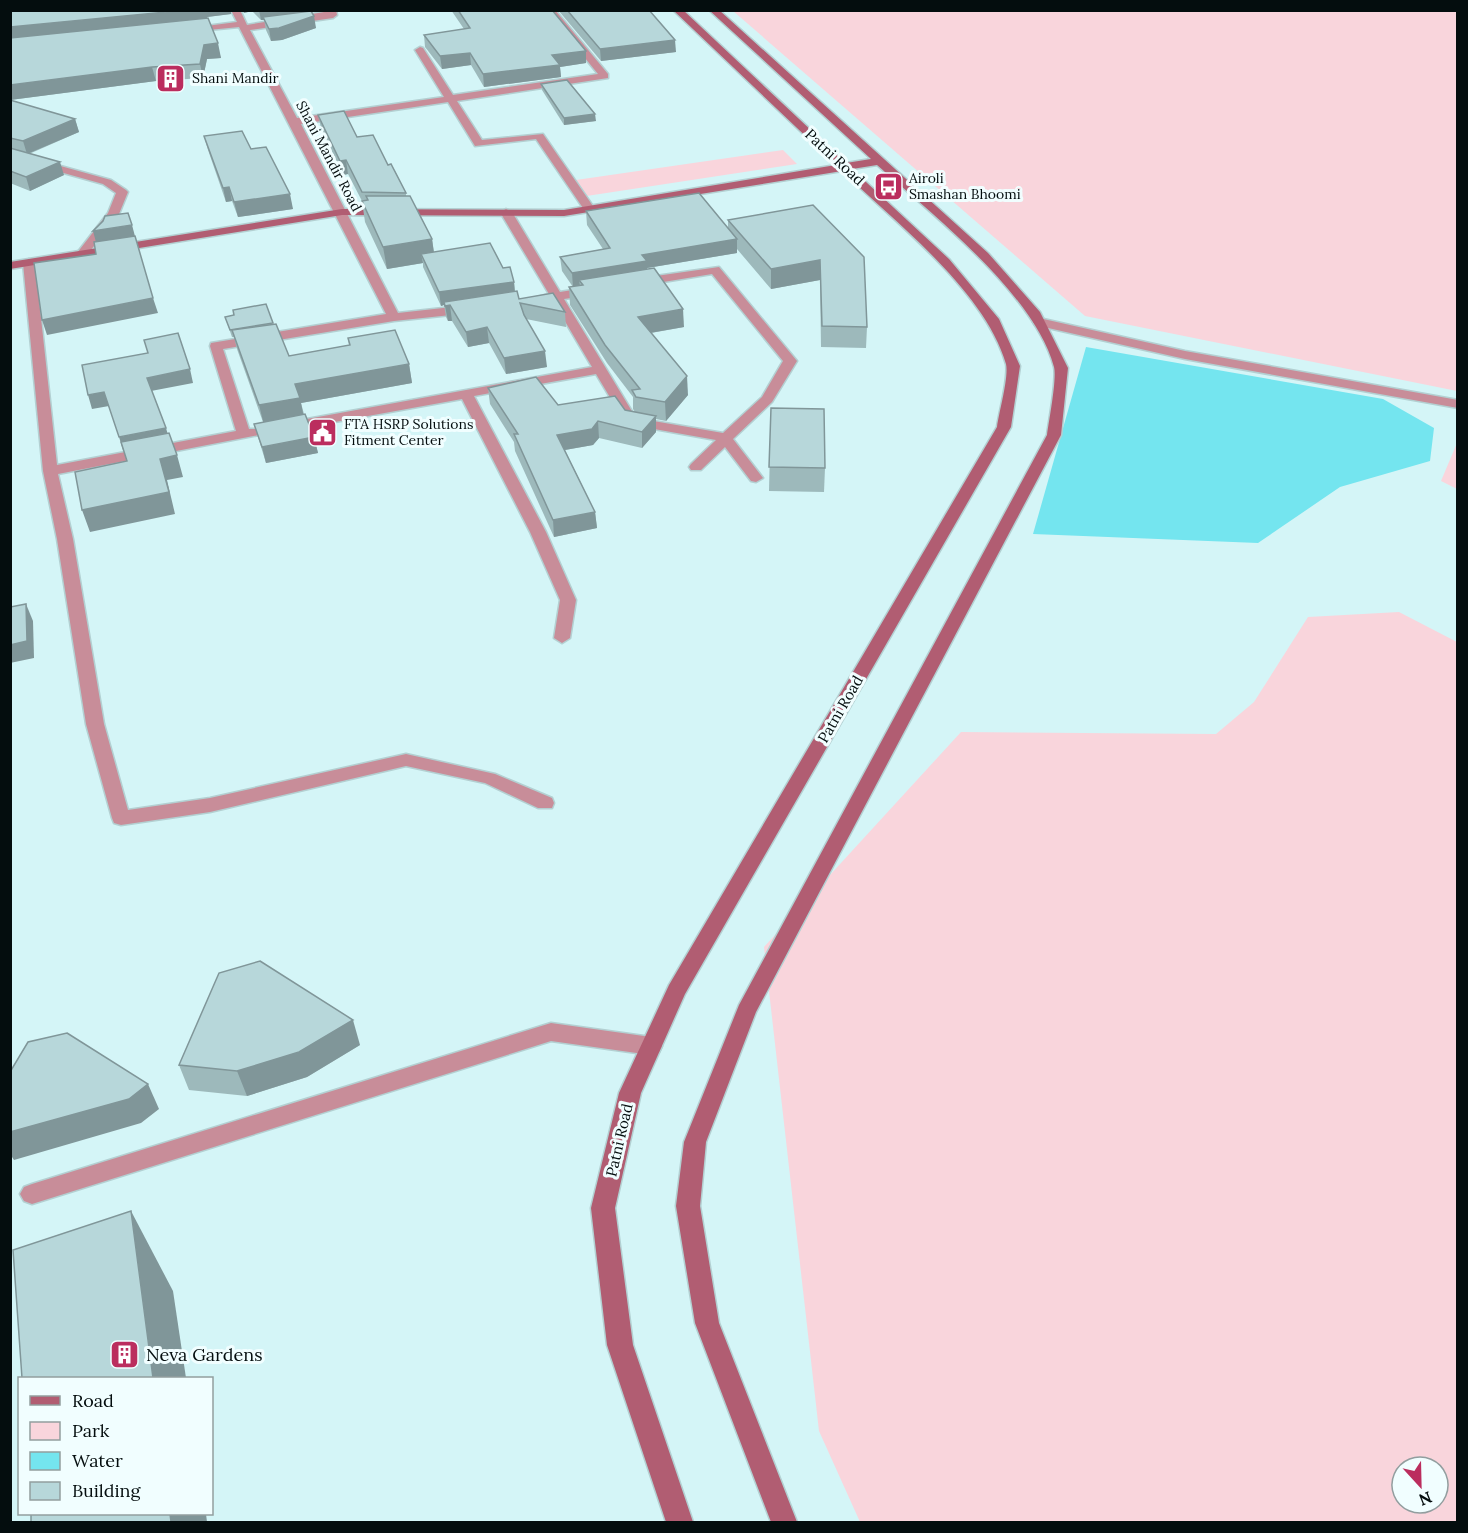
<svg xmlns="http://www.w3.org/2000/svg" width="1468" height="1533" font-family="Lora,serif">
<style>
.green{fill:#f9d5dc;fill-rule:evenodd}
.water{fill:#74e5ef}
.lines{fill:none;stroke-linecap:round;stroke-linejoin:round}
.street-casing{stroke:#b3d0d2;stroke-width:3}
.secondary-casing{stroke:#b3d0d2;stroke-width:3}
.street{fill:#c88d99;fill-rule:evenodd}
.secondary{fill:#b15d72;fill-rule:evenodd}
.wall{fill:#9db9bb}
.shaded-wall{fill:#809699}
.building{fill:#b7d7da;stroke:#809699;stroke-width:1.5}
.labels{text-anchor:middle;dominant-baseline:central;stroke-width:6;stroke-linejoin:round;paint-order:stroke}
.far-poi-label{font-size:14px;fill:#040d0e;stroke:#f1feff;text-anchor:start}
.far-street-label{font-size:14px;fill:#040d0e;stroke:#f1feff}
.street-label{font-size:15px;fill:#040d0e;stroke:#f1feff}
.near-poi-label{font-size:18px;fill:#040d0e;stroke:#f1feff;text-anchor:start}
</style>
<rect width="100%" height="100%" fill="#d4f5f7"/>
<!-- green -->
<g class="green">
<path d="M733,11h724v380l-372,-75z"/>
<path d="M783,150l14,14 -217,33 -11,-16z"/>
<path d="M1457,443v46l-16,-8z"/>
<path d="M1399,612l58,30v880h-597l-41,-91 -55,-484 197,-215 255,2 38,-32 54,-85zM1402,1467h36v36h-36z"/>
</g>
<!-- water -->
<path class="water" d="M1086,347l297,52 51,29 -4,33 -90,26 -82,56 -225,-9z"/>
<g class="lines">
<defs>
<g id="street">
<path d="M231,10h9l7,15 89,-15 1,5 -4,3 -83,12 47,88 147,-21 -29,-47 5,-3 3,1 30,47 145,-21 -52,-64h9l53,64v4l-151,23 25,39 61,-6 52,75 -10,2 -49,-72 -61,7 -27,-44 -147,22 97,189 72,-8 6,4 -6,4 -76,8 -171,28 26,80h10v6l-201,39 15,65 31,185 24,86 82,-12 196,-44 89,20 57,24 2,5 -2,5h-14l-53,-25 -79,-17 -196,46 -89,13 -7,-2 -2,-5 -26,-94 -29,-185 -14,-68 -20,-208 6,-4 6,4 22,202 179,-34 -26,-85 1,-3 175,-29 -147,-287 -51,5 -5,-3 54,-7z"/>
<path d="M10,152l101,28 15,10 2,2 -9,22 -32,41 -10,-2 31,-40 8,-20 -13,-9 -93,-26z"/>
<path d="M506,209l6,3 48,80 31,-5 6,4 -6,4 -27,4 72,119 87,15 39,-36 21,-36 -71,-87 -73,12 -4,-1v-6l84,-12 78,94 -25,41 -39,37 30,39 -7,4 -5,-1 -26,-34 -24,23h-10l-2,-3 2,-3 25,-24 -90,-16 -30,-50 -122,22 72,136 30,68 -6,38 -8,5 -8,-5 6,-38 -30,-68 -68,-133 -177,32 -7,-4 7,-4 307,-56 -39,-66 -21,3 -6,-4 23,-6 -49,-82z"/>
<path d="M1039,318l146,33 273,49v8l-273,-49 -150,-34 -2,-3z"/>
<path d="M551,1023l100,14 8,3 3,6 -3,6 -8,3 -100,-14 -519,163 -8,-3 -4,-7 4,-7 8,-3z"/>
</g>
<path id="secondary" d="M673,10h10l163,153 25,-4 -162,-149h10l269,243 52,59 28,56 -7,67 -305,577 -50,130 -6,64 19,117 78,199h-26l-76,-199 -19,-117 8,-64 55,-137 308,-570c2,-15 10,-56 7,-68 -19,-72 -122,-153 -177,-202l-25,4 97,90 50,60 21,47 -9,61 -326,567 -44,99 -26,115 18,137 60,177h-27l-59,-177 -16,-137 28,-115 50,-108 328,-558c2,-15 12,-50 9,-63 -21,-73 -111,-142 -164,-193l-278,45 -222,-1 -332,54v-7l332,-53 222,1 272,-45z"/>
</defs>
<!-- street casing -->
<use href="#street" class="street-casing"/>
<!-- secondary casing -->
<use href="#secondary" class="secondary-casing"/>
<!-- street -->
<use href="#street" class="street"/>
<!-- secondary -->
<use href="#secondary" class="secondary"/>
</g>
<!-- wall -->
<g class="wall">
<path d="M10,10l221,4 -24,3 14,41 -14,1 -4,19 -47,3 -146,19z"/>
<path d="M242,10h65l9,18 -34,12 -11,1 -5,-11 -2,-10h-3l-9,-9 -8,2z"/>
<path d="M451,10h101l34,41v12l-26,4 1,10 -77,10 -13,-22 -29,4 -17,-22 -1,-12 40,-6z"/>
<path d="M558,10h91l27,42 -75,9z"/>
<path d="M541,84l55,37 -32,4 -22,-35z"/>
<path d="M10,100l65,19 4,13 -50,22 35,21 -34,16 -20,-8z"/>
<path d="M318,115l70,50 18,28v3l26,43 2,13 69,16 11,14 1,9 4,8 46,13 1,15 -40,-8 21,48 -41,7 -17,-31 -21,4 -16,-26h-4l-2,-4 -2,-12 -3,1 -18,-39v-4l-36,6 -22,-47 -3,-21 -14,-27 -5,1 -22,-47z"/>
<path d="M204,136l47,13 42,60 -55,8 -6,-16 -6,1 -18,-52z"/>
<path d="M813,205l54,122 -1,21 -45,-1 -1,-67 -49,9 -34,-40v4l-90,15 37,59 -33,6 37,62 -22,26 -10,-2v13l-14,16 -43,-10 -6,7 -28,5 30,62 2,16 -43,9 -39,-86 -1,-9 -24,-38 -2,-16 70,17 67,5 10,2 -2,-3v-12l-26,-34 -37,-58 -1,-18h4l-11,-16 -2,-14 43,-8 -16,-24 -1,-14 142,17v-8z"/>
<path d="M233,310l41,14 15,32 60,-11 -1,-7 61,26 3,19 -111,20 3,11 10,23 4,16 -52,10 -12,-39 9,-2 -26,-73 -3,-12h-2l-7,-20 9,-2z"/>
<path d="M771,408l54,60 -1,24 -55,-1z"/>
<path d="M360,1045l-53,32 -60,19 -58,-6 -10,-25z"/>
</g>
<!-- shaded-wall -->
<g class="shaded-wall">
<path d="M188,10h43v4l-24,3 1,6 -198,19v-15z"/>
<path d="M243,10h9v1l-8,2z"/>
<path d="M259,10h48v3l-44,4 1,3h-3z"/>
<path d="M314,16l2,12 -34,12 -11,1 -2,-12z"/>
<path d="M675,40l1,12 -75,9 -1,-12z"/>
<path d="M218,43l3,15 -14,1 -4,19 -3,-14 4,-19z"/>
<path d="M586,51v12l-26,4 1,10 -77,10 -1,-13 69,-19z"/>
<path d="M470,53l1,12 -29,4 -2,-13z"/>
<path d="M152,67l4,14 -146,19v-15z"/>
<path d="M595,114l1,7 -32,4v-7z"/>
<path d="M75,119l4,13 -52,22 -4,-13z"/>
<path d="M346,160l2,14 -5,1 -3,-14z"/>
<path d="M60,162l4,13 -34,16 -4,-14z"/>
<path d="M229,187l3,14 -6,1 -3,-14z"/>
<path d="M290,194l3,15 -55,8 -4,-15z"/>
<path d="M132,225l4,15 -39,6 -4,-15z"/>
<path d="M432,239l3,22 -14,-7 2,9 -36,6 -4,-22z"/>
<path d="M737,239v14l-90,15v8l-68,4 1,6 -7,1 -1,-14 70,-18z"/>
<path d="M820,260v20l-49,9v-20z"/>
<path d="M514,282l1,13 -71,7v3l-3,1 -2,-14z"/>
<path d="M153,298l5,15 -111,22 -5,-15z"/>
<path d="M450,305l2,16h-4l-3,-15z"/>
<path d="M683,309l1,18 -46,8v-18z"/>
<path d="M487,327l2,16 -21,4 -2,-15z"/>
<path d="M545,351l2,16 -41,7 -2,-16z"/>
<path d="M409,364l3,19 -111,20 3,15 -40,7 -5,-20 36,-21z"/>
<path d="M190,369l3,14 -42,8 -4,-13z"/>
<path d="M687,376l1,19 -22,26 -1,-19z"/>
<path d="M104,392l5,14 -17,3 -4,-14z"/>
<path d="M656,416v16l-14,16v-16z"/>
<path d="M598,421l1,17 -6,7 -34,6 -2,-16z"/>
<path d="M166,428l4,14 -47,8 -4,-13z"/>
<path d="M314,437l4,16 -52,10 -4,-16z"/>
<path d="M177,455l6,22 -16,3 8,34 -85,18 -8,-22 78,-51z"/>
<path d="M595,512l2,16 -43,9 -1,-17z"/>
<path d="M26,604l7,17 1,37 -24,5v-18z"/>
<path d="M353,1020l7,25 -53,32 -60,19 -10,-25z"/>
<path d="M148,1084l11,25 -18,14 -127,37 -4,-6v-22z"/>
<path d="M131,1211l42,80 13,87h-33z"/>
<path d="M170,1514h36l1,8h-36z"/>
</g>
<!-- building -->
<g class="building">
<path d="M10,10h177l-177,17z"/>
<path d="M458,10h94l34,41 -34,4 8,10 -77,9 -13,-21 -30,3 -16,-21 46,-7z"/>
<path d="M567,10h82l26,30 -75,9z"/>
<path d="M311,11l3,5 -35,12 -10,1 -6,-12z"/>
<path d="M208,18l10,25 -14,2 -4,19 -48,3 -142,18v-47z"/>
<path d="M567,80l28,34 -31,4 -23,-34z"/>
<path d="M10,100l65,19 -52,22 -13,-3z"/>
<path d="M344,111l13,26 16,-2 15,30 3,-1 15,29 -44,-1 -16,-32 -6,1 -22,-46z"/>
<path d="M242,131l9,18 15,-2 24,47 -56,8 -5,-15 -6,1 -19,-52z"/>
<path d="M10,148l50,14 -34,15 -16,-6z"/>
<path d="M699,193l38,46 -95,16 5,6 -75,12 -12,-16 50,-9 -24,-37z"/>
<path d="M366,196h44l22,43 -49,8 -21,-46 6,-1z"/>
<path d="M813,205l51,52 3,70 -45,-1 -2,-66 -49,9 -43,-49z"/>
<path d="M128,213l4,12 -39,6 10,-10 2,-5z"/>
<path d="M135,236l18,62 -111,22 -8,-57 62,-9 -2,-12z"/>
<path d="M490,243l13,25 7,-1 4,15 -75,10 -18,-38z"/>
<path d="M654,268l29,41 -45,8 49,59 -22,26 -29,-5 -4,-7 8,-1 -35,-44 -36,-58 14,-2 -4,-5z"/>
<path d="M517,291l2,8 34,-6 12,19 -45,-9 4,12 21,36 -41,7 -17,-31 -21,5 -16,-27 -5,1 -1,-4z"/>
<path d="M266,304l7,19 -43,7 -5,-13 9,-2 -1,-5z"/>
<path d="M276,324l13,32 61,-11 -2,-7 47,-8 14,34 -114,20 5,14 -41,7 -27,-75z"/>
<path d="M178,333l12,36 -43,9 19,50 -47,9 -15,-45 -16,3 -6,-30 66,-12 -4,-13z"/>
<path d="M536,377l22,28 57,-9 10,14 31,6 -14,16 -44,-11 -6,8 -35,6 38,77 -42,8 -39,-86h4l-30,-46z"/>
<path d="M771,408l53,1 1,59 -56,-1z"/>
<path d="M305,414l9,23 -52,10 -8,-23z"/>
<path d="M169,433l8,22 -17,4 9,33 -87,18 -7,-38 52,-11 -6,-19z"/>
<path d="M26,604l1,37 -17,4v-38z"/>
<path d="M260,961l93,59 -54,32 -62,19 -58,-6 40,-92z"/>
<path d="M67,1033l81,51 -19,15 -119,33v-60l18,-30z"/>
<path d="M131,1211l22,167h-131l-9,-128z"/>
<path d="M31,1514h139l1,8h-140z"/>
</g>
<!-- icons -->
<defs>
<symbol id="building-square" viewBox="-11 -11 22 22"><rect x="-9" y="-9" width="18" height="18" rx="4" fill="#bb2d5e" stroke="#f1feff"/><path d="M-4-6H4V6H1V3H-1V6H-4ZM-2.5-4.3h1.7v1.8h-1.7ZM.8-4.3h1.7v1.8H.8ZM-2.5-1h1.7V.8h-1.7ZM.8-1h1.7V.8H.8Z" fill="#fff"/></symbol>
<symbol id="bus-square" viewBox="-11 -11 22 22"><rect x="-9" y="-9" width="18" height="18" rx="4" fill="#bb2d5e" stroke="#f1feff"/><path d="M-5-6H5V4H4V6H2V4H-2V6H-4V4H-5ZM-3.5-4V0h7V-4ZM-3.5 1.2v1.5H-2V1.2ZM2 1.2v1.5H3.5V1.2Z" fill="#fff"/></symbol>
<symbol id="civic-square" viewBox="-11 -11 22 22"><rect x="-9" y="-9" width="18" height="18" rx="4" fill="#bb2d5e" stroke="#f1feff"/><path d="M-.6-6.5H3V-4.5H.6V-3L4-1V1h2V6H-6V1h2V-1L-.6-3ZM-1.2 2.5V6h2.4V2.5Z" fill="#fff"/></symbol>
</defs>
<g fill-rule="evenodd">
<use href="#building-square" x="154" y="62" width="33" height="33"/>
<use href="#bus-square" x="872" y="170" width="33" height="33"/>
<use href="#civic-square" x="306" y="416" width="33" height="33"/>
<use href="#building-square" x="108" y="1338" width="33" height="33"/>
</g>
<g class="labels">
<!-- far-poi labels -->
<g class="far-poi-label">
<text x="192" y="78">Shani Mandir</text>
<text x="909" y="178">Airoli<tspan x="909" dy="16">Smashan Bhoomi</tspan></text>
<text x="344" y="424">FTA HSRP Solutions<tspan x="344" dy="16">Fitment Center</tspan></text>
</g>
<!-- far-street labels -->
<g class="far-street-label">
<text transform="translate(329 156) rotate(62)">Shani Mandir Road</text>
</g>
<!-- street labels -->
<g class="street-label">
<text transform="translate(835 157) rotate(43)">Patni Road</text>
<text transform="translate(840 709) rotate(-60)">Patni Road</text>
<text transform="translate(619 1140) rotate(-77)">Patni Road</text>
</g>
<!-- near-poi labels -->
<g class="near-poi-label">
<text x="146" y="1354">Neva Gardens</text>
</g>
</g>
<!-- border -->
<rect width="1468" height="1533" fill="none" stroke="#040d0e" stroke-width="24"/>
<!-- legend -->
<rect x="18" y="1377" width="195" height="138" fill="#f1feff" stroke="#929e9f" stroke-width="1.5"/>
<rect x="30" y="1396" width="30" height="9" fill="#b15d72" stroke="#929e9f" stroke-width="1.5"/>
<text x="72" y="1407" font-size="18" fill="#040d0e">Road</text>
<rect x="30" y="1422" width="30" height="18" fill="#f9d5dc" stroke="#929e9f" stroke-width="1.5"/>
<text x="72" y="1437" font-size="18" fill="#040d0e">Park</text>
<rect x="30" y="1452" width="30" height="18" fill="#74e5ef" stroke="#929e9f" stroke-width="1.5"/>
<text x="72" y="1467" font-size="18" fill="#040d0e">Water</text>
<rect x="30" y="1482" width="30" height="18" fill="#b7d7da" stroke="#929e9f" stroke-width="1.5"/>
<text x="72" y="1497" font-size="18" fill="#040d0e">Building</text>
<!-- north arrow -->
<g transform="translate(1420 1485) rotate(158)"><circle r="28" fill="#f1feff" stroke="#929e9f" stroke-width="1.5"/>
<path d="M0-4.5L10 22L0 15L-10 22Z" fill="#bb2d5e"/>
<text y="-9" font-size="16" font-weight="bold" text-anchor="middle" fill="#040d0e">N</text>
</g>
</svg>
